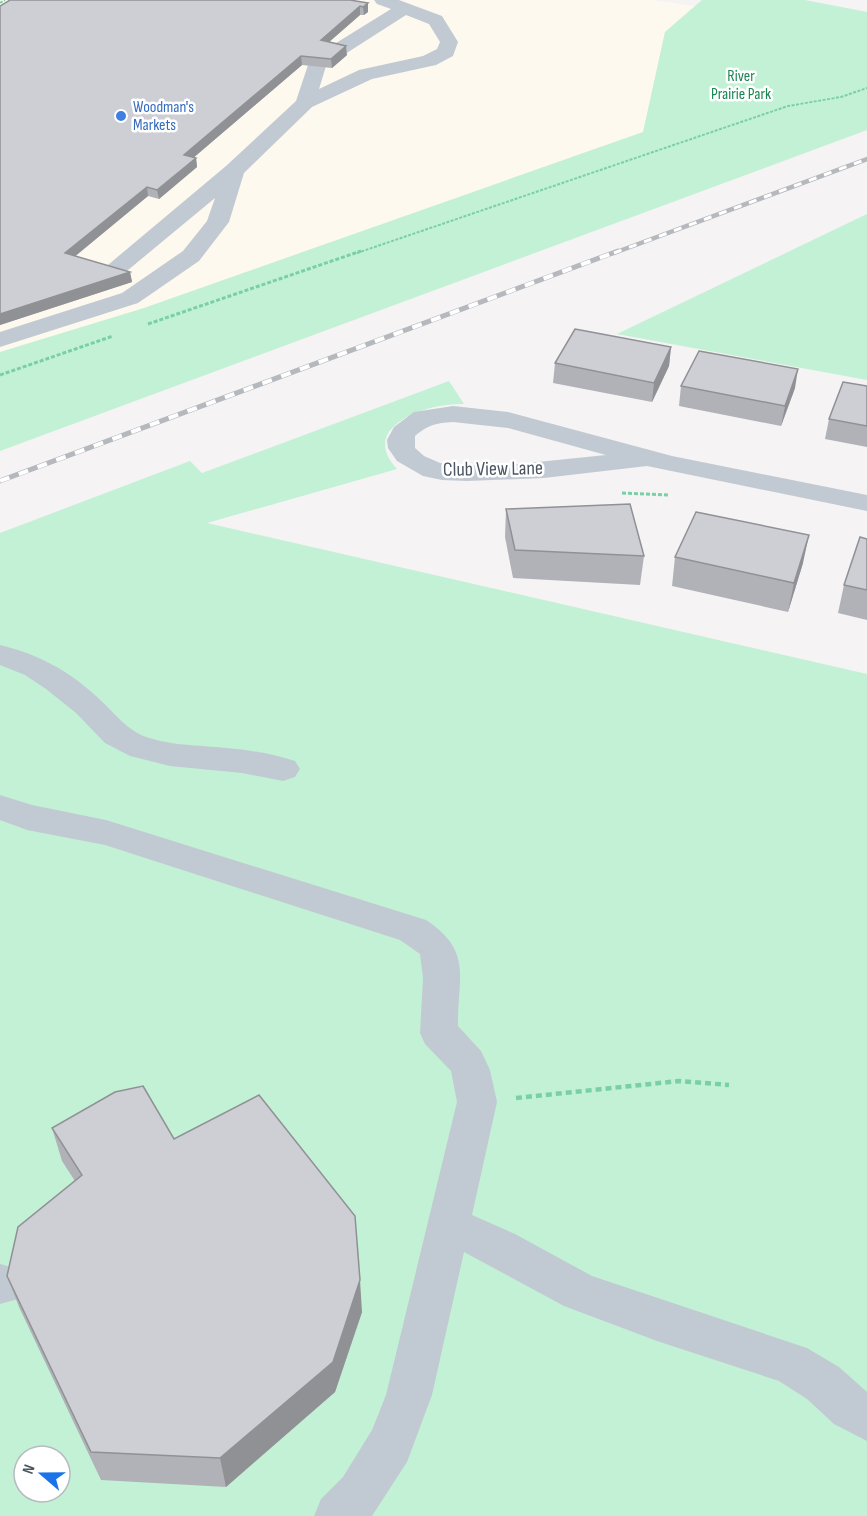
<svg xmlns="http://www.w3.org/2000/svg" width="867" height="1516" font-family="'Sofia Sans Condensed',sans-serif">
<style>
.commercial{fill:#fdf9ef}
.green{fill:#c3f1d5;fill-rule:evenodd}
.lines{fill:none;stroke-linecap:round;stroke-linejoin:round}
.path-far2{stroke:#7ad0a6;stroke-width:2;stroke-dasharray:3 1.5;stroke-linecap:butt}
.path-far1{stroke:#7ad0a6;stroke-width:3;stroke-dasharray:4 2;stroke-linecap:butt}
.path{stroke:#7ad0a6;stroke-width:4.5;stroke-dasharray:6 4;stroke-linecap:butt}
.minor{fill:#c1cad2;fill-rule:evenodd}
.rail-far1-casing{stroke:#b5b8bd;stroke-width:4.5}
.rail-casing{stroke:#b5b8bd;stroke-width:5}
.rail-far1{stroke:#fff;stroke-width:3;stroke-dasharray:8;stroke-linecap:butt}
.rail{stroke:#fff;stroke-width:4;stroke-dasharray:10;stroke-linecap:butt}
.wall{fill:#b0b2b7}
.shaded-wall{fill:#909195}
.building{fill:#cdcfd5;stroke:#909195;stroke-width:1.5}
.shop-dot{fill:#3f7fe0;stroke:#fff;stroke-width:2}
.labels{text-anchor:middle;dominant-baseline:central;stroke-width:5;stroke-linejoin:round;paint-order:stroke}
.far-park-label{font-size:16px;fill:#17864f;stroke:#fff}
.far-shop-label{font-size:16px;fill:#366cbe;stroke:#fff;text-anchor:start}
.street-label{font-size:20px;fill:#4a5661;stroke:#fff}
</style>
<rect width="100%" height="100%" fill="#f5f3f3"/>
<!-- commercial -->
<path class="commercial" d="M0,0h652l43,6 -30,26 -22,100 -499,176 -144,44z"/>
<!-- green -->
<g class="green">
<path d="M702,0h103l62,12v118l-867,321v-99l144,-44 499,-176 22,-100z"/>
<path d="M867,214v166l-250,-46z"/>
<path d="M449,381l15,23c-33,-2 -108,21 -67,65l-190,54 660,151v842h-867v-983l190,-72 12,12zM24,1456h36v36h-36z"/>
</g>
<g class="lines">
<!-- path-far2 -->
<g class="path-far2">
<path d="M0,3l5,-3"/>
<path d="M357,253l431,-147 53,-9 26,-9"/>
</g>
<!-- path-far1 -->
<g class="path-far1">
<path d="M148,324l213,-73"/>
<path d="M0,375l113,-39"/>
<path d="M622,493l47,2"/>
</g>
<!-- path -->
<path class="path" d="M516,1098l163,-17 50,4"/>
<!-- minor -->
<g class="minor">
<path d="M374,0h25l43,16 16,26 -5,14 -17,9 -64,14 -60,28 -68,66 -15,49 -30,39 -61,42 -138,44v-15l122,-39 61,-42 24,-30 8,-23 -99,82 -8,2 -8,-2 -4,-5 130,-109 70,-65 13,-39h14l3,4 -7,23 40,-19 64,-14 14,-7 3,-7 -11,-18 -23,-9 -64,41h-14l-2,-4 2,-4 63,-39 -14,-5z"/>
<path d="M453,406l55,6 164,44 195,39v16l-220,-45 -103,12 -77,3 -25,-1 -19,-4 -26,-15 -9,-13 -1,-8 7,-13 20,-15zM453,422l55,6 98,27 -88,9 -51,1 -27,-2 -16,-7 -9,-8v-12c13,-11 21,-13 38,-14z"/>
<path d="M0,645c37,9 68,25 96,51 15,13 27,30 45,39 27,11 58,10 86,13 23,2 46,6 68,13l5,8 -5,8 -12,4 -41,-8 -72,-7 -40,-10 -25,-13 -29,-30 -30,-24 -21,-14 -25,-10z"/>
<path d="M0,795l32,10 74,15 320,100c48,32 31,58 32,106l23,25 9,19 7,32 -25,113 43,19 77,42 215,72 32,19 28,25v49l-33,-17 -27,-25 -28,-18 -122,-40 -93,-35 -100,-54 -32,143 -25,67 -35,54h-58l7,-17 22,-22 29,-47 14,-35 71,-293 -6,-31 -26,-27 -5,-11 3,-55 -3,-24 -20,-14 -295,-95 -78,-15 -27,-10z"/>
<path d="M0,1264l22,6 7,14 -7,14 -22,6z"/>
</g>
<defs>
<path id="rail-far1" d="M614,253l253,-94"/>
<path id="rail" d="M0,481l618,-230"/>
</defs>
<!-- rail-far1 casing -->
<use href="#rail-far1" class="rail-far1-casing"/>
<!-- rail casing -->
<use href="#rail" class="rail-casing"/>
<!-- rail-far1 -->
<use href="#rail-far1" class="rail-far1"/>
<!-- rail -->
<use href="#rail" class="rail"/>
</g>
<!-- wall -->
<g class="wall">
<path d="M368,3v9l-4,3h-4l-31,27 18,13 -15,13 -30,-3 -108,92 2,1 1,9 -38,32 -11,-3 -73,60 55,16 2,10 -132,43v-319z"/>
<path d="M671,347l-2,19 -17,36 -99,-19 2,-20z"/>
<path d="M681,386l114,2 -14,38 -102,-20z"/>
<path d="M867,386v61l-42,-8 4,-20z"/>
<path d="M506,509l138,47 -4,29 -127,-7 -8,-41z"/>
<path d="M867,539v81l-29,-7 6,-28z"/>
<path d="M675,557l128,6 -15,49 -116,-26z"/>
<path d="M52,1128l122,11 188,173 -27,80 -109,95 -125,-7 -82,-173 -12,-31 68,-95 -13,-20z"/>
</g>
<!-- shaded-wall -->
<g class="shaded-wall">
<path d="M368,3v9l-4,3 -1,-8z"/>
<path d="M360,6v9l-39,34v-9z"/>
<path d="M346,46l1,9 -15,13 -1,-9z"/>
<path d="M301,56l1,9 -117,100 -1,-10z"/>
<path d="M196,158l1,9 -38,32 -2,-9z"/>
<path d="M147,187l1,9 -81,67 -2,-10z"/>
<path d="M130,272l2,10 -132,43v-11z"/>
<path d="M671,347l-2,19 -17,36 2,-19z"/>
<path d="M798,369l-3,19 -14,38 4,-20z"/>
<path d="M809,535l-6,28 -15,49 6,-29z"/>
<path d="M360,1280l2,32 -27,80 -109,95 -6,-29z"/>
</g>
<!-- building -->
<g class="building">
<path d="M10,0h340l18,3 -5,4 -3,-1 -39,34 25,6 -15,13 -30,-3 -117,99 12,3 -39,32 -10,-3 -82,66 65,19 -130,42v-308z"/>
<path d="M575,329l96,18 -17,36 -99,-20z"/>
<path d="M699,351l99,18 -13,37 -104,-20z"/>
<path d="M843,382l24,4v40l-38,-7z"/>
<path d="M630,504l14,52 -129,-6 -9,-41z"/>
<path d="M696,512l113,23 -15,48 -119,-26z"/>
<path d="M860,537l7,2v51l-23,-5z"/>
<path d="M143,1086l31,53 85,-44 96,121 5,64 -27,82 -113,96 -129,-6 -84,-176 11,-49 64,-52 -30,-47 63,-36z"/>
</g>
<!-- markers -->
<circle class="shop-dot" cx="121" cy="116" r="6"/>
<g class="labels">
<!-- far-park labels -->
<g class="far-park-label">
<text x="741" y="76">River<tspan x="741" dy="18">Prairie Park</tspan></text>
</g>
<!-- far-shop labels -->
<g class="far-shop-label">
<text x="133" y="107">Woodman's<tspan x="133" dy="18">Markets</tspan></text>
</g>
<!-- street labels -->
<g class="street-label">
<text transform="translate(493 469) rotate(-1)">Club View Lane</text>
</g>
</g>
<!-- north arrow -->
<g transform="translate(42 1474) rotate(290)"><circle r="28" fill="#ffffff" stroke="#b7bbc0" stroke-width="1.5"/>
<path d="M0-4.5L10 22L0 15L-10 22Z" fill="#1a73e8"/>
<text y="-9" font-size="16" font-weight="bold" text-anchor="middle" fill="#4a5661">N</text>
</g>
</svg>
